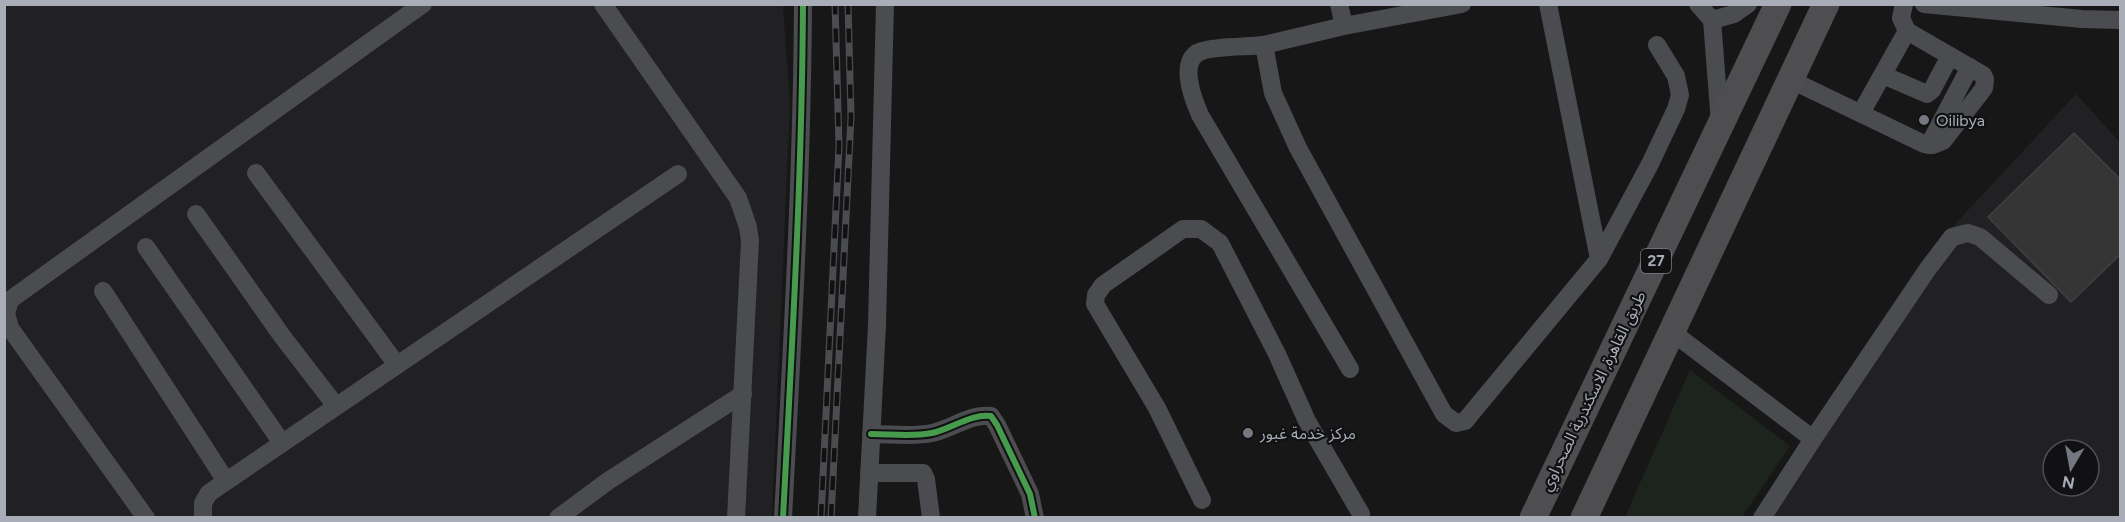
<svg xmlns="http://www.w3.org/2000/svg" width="2125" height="522" font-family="Figtree,'Noto Sans Arabic',sans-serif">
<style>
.built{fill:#212123;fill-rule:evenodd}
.green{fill:#1d241e}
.building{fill:#353536;stroke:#3f4043;stroke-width:1.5}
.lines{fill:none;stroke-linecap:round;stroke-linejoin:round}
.minor{stroke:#4b4c50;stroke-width:18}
.highway{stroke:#4e4e51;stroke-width:27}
.rail-casing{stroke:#4b4c4f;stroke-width:7}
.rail{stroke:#111113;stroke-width:4.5;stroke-dasharray:14;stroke-linecap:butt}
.cycleway-casing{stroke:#111113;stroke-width:10}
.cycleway{stroke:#469c4c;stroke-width:6}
.poi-dot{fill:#757880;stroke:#111113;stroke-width:2}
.labels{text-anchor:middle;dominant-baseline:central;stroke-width:4.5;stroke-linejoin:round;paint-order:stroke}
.shield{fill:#111113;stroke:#7b7e86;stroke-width:1.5}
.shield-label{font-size:15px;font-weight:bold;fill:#a8adb8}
.poi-label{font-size:16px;fill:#a8adb8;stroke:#111113;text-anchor:start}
.street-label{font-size:16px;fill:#a8adb8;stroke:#111113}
</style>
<rect width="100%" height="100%" fill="#171717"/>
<!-- built -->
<g class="built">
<path d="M4,5h779l7,100 -18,412h-767z"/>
<path d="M2076,94l44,48v375l-368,1 192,-282zM2053,450h36v36h-36z"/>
</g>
<!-- green -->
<path class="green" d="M1690,370l100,76 -48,71h-117z"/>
<!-- building -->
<path class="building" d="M2074,133l47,47v74l-50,48 -83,-85z"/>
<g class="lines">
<!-- minor -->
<g class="minor">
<path d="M603,4l135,194 10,29 2,14 -14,277"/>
<path d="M1339,4l5,22"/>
<path d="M1462,4l-118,22 -80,19 9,48 25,55 146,266 12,9 9,-2 134,-162 -51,-255"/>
<path d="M1698,4l14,16 8,103"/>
<path d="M1924,4l158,15 38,1"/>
<path d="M1712,20l22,-6 14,-10"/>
<path d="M1264,45c-17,2 -46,1 -62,6 -25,7 -9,48 -2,64l150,254"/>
<path d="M1883,75l44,19 5,-4 18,-34"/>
<path d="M1791,80l133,64 9,1 10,-4 41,-53 1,-9 -2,-4 -76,-44 -6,-13 3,-14"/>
<path d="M1861,113l46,-82"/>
<path d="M1929,145l41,-78"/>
<path d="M256,173l141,192"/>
<path d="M196,214l86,122 54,70"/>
<path d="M146,247l136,196"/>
<path d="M1599,259l51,-95 26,-55 4,-14 -4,-19 -19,-31"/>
<path d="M103,291l123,190"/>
<path d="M1672,332l141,107 -51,79"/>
<path d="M871,434c20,0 42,3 61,-1 19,-4 40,-20 59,-17l6,9 33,69 5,24"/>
<path d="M1813,439l114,-169 25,-33 16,-4 12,4 69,58"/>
<path d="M869,473h54l3,6 5,39"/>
<path d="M1202,500l-45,-92 -62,-104 1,-9 7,-10 80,-56h18l19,14 57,111 30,67 54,93"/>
<path d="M146,518l-136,-190 -4,-15 4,-13 413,-296"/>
<path d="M203,518v-15l6,-10 469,-319"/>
<path d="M558,518l50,-37 135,-87"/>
<path d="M783,518c9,-172 19,-342 20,-514"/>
<path d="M867,518l10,-193 8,-321"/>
</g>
<!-- highway -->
<g class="highway">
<path d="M1533,518l245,-514"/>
<path d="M1584,518l242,-514"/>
</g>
<defs>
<g id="rail">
<path d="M821,518l18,-372 -4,-142"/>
<path d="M831,518l20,-401 -3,-113"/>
</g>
</defs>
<!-- rail casing -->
<use href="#rail" class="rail-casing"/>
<!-- rail -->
<use href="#rail" class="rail"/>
<defs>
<g id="cycleway">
<path d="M871,434c20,0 42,3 61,-1 19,-4 40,-20 59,-17l6,9 33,69 5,24"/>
<path d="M783,518c9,-172 19,-342 20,-514"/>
</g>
</defs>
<!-- cycleway casing -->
<use href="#cycleway" class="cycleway-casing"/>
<!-- cycleway -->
<use href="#cycleway" class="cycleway"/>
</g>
<!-- markers -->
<g class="poi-dot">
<circle cx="1924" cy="120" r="6"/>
<circle cx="1248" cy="433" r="6"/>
</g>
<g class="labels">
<!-- shield labels -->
<rect class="shield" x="1641" y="249" width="30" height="24" rx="4.5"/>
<g class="shield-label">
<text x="1656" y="261">27</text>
</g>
<!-- poi labels -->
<g class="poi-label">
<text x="1936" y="120">Oilibya</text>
<text x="1260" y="433">مركز خدمة غبور</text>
</g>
<!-- street labels -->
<g class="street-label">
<text transform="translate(1593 391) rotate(-64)">طريق القاهرة, الاسكندرية الصحراوي</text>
</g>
</g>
<!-- border -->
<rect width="2125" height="522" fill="none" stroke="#a8adb8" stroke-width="12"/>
<!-- north arrow -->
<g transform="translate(2071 468) rotate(190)"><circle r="28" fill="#111113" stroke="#4d4f55" stroke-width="1.5"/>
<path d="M0-4.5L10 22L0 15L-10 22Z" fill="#757880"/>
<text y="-9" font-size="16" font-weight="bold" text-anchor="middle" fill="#a8adb8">N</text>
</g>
</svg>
